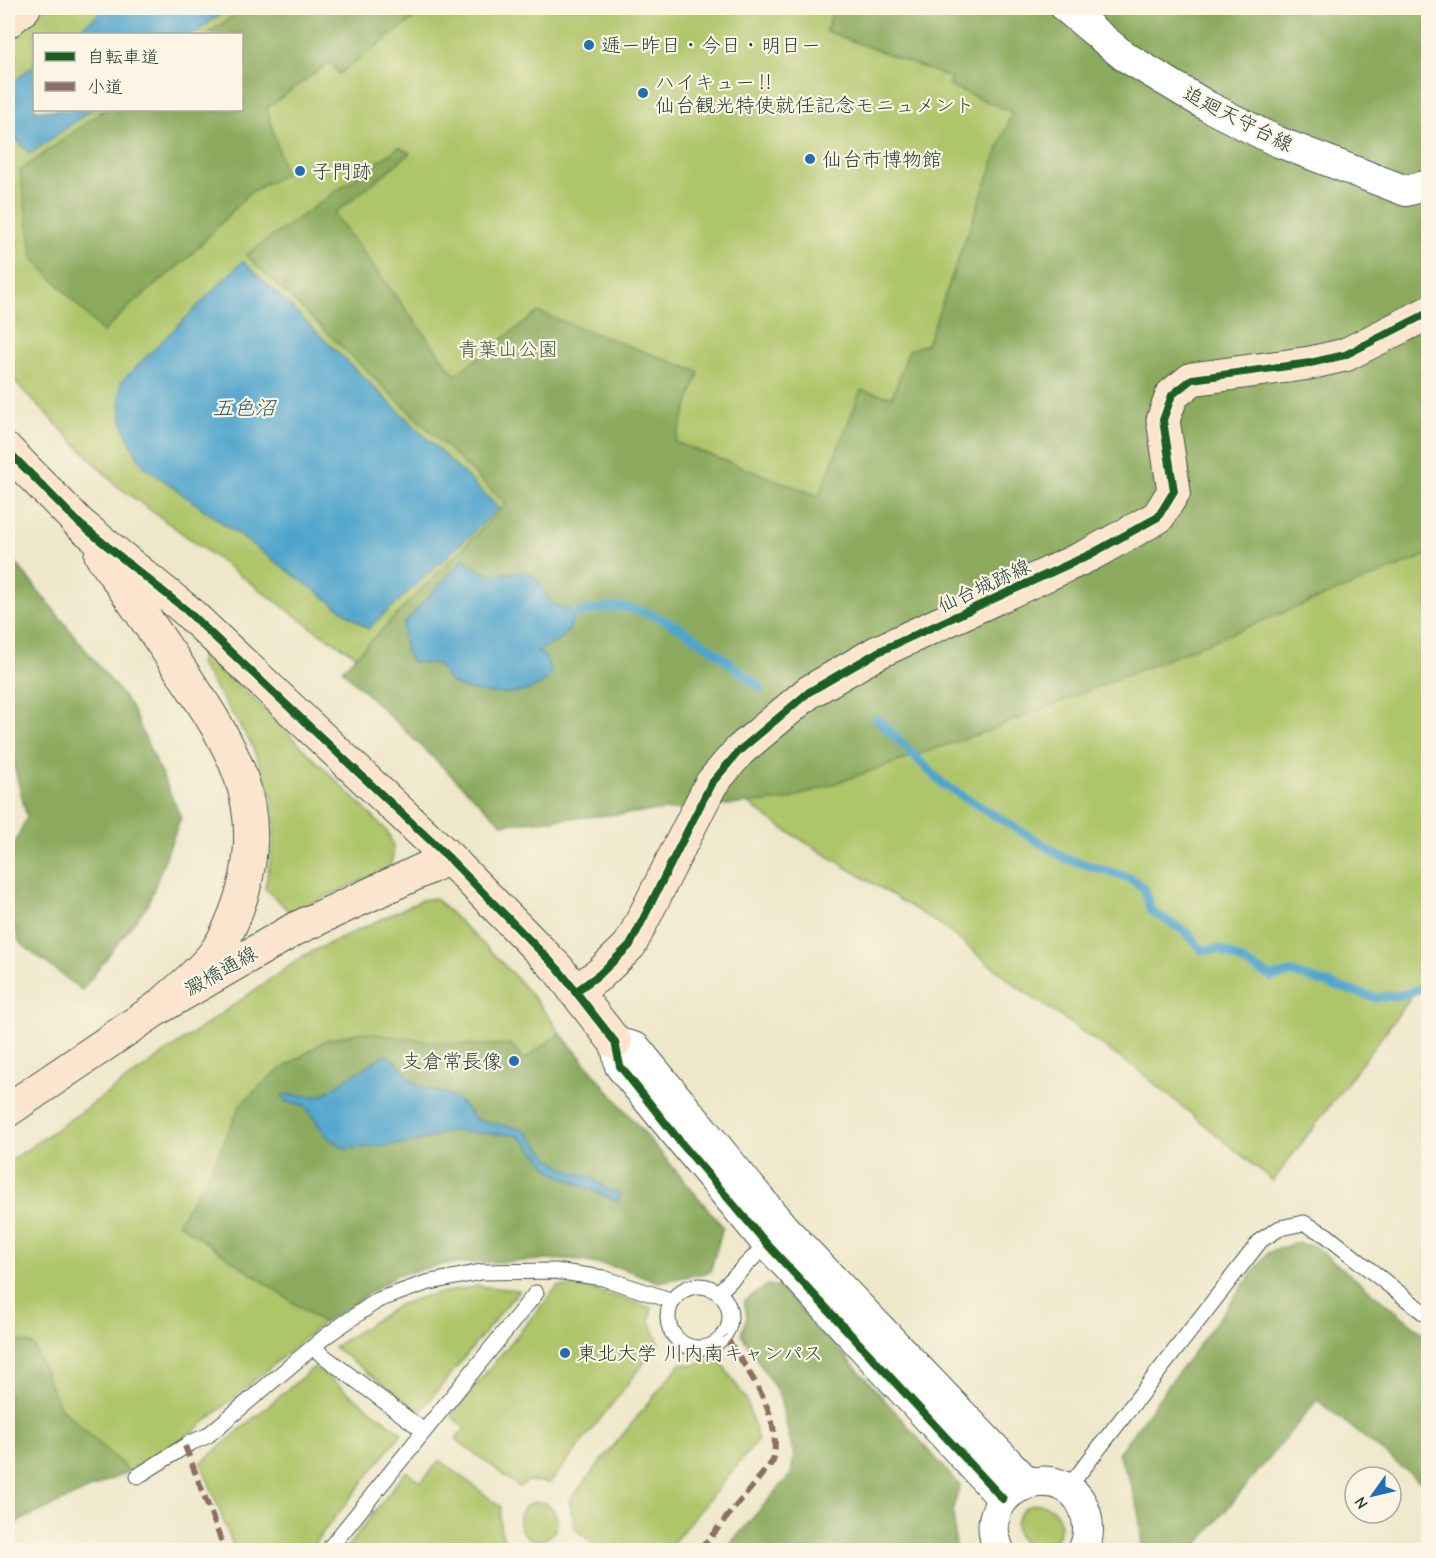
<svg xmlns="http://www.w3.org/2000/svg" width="1436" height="1558" font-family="'Comic Neue','Klee One',sans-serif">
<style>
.green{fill:#afc569;stroke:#67814e;stroke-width:1.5;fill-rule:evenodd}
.forest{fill:#8baa5d;stroke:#557448;stroke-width:1.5}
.water{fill:#50a4cc;stroke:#387080;stroke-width:1.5}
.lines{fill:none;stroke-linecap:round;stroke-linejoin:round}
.stream{stroke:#50a4cc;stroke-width:9}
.lane-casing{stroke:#3e564a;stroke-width:17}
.street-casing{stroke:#3e564a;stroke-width:32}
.secondary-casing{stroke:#3e564a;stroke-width:35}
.lane{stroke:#fff;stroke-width:15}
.street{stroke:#fff;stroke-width:30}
.secondary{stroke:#fbe5cf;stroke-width:33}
.quiet{stroke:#8d6e63;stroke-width:6;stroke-dasharray:12 6;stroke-linecap:butt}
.cycleway-casing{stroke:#fcf5e5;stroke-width:11}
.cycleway{stroke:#1b5e20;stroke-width:8}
.poi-dot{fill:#1f6fb2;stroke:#fcf5e5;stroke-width:2}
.labels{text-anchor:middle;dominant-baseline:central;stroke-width:4.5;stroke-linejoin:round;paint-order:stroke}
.poi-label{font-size:20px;fill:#1f3d34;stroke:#fcf5e5;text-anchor:start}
.street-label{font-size:20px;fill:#1f3d34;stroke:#fcf5e5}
.park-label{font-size:20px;fill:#435f41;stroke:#fcf5e5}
.water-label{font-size:21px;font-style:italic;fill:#2e5c62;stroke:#fcf5e5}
</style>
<rect width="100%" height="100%" fill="#fcf5e5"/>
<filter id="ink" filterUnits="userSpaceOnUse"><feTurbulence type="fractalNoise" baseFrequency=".0167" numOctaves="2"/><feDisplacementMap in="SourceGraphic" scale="12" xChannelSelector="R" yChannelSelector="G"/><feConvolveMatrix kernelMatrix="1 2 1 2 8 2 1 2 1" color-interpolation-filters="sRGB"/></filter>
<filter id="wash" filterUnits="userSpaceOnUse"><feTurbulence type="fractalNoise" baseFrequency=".008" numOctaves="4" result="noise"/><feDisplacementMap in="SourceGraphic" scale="24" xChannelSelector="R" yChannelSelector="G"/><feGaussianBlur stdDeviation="1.35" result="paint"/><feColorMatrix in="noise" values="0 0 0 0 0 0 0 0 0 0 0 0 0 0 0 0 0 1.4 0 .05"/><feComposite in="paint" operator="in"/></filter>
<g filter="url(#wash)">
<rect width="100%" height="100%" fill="#eee7c9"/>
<!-- green -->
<g class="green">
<path d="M8,8h1420v293l-1014,391 -99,-62 -199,-145 -108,-110zM34,34h208v76h-208z"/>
<path d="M1428,452v523l-155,206 -134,-110 -120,-83 -78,-63 -157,-96 -55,-39z"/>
<path d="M203,656l15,8 168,166c8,13 10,24 3,38l-98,45 -26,-25 9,-49 -1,-41 -22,-55 -52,-80z"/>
<path d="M435,898c44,43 91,83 125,135l130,156 -69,79 -50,-9 -71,1 -55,4 -48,11 -74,48 -130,109 -64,39 -121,35v-343l297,-208 117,-55z"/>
<path d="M478,1286l41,4 -99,122 -86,-65 65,-42 26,-9z"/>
<path d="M558,1286l33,3 61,19 -2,13 9,23 -109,139 -22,-2 -9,6 -63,-48 9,-11 -14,-13z"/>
<path d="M718,1358l28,41 12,41 -91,110h-65l-26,-20 -7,-29 112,-138 13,2z"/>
<path d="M314,1367l88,66 -93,117h-74l-34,-87z"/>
<path d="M440,1460l61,47c-3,16 -2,32 13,43h-169l61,-79 15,11z"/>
<circle cx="538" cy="1521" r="19"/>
<circle cx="1038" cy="1526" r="22"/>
</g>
<!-- forest -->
<g class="forest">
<path d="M245,8h183l-89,66 -9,-12 -63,46 18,66 -36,19 -59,63 -60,50 -27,26 -70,-74 -13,-87 84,-61h138v-76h-35z"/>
<path d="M834,8h594v547l-441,176 -200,69 -285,24 -160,-154 164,-166 -260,-249 153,-108 11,6 -76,61 121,161 83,-63 161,60 -24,70 144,54 42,-106 31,7 17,-47 18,-6 85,-232 -63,-26 2,-8 -125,-47z"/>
<path d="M8,553l122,152 51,112 -33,87 -66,86 -62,-47 -12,-35v-50l19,-41 -19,-75z"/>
<path d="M361,1032c51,7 99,16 150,12l13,16 36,-27 163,194 -13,45 -51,10 -38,-14 -50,-9 -126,5 -48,11 -74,48 -145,-100 32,-51 31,-68 29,-27 56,-37z"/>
<path d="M1295,1243l19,3 114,91v151l-111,-88 -124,150h-52c2,-35 -9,-65 -23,-97l142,-190 8,-10z"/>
<path d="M768,1285l13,3 88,94 91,104 -7,22 3,42h-231l66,-76 3,-18 -15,-62 -38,-60 6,-17 -3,-16z"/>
<path d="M8,1337l25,8 27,62 69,64 -121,55z"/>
</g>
<!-- water -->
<g class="water">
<path d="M107,8h123l-37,26h-120z"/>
<path d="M34,65v45h57l-61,44 -22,-23v-45z"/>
<path d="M243,261l256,247 -131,121 -224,-163c-19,-29 -27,-49 -23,-84z"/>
<path d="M464,558c8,8 20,17 33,17 15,-1 27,-9 40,5 6,7 10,16 14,24l17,5 5,5c-2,25 -16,26 -36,38l7,4 8,15c-13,30 -76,26 -100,12 -6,-4 -10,-12 -14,-19l-26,-2 -7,-12 -2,-25z"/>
<path d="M384,1055c16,4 18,19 31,28 10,9 25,7 36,13 10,5 16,14 24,23l50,11 26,29 18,12 23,7 17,13 11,1 -2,10 -64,-29 -27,-30 -11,-8 -67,-4 -36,12 -67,6 -18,-11 -24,-33 -20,-4 -1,-6 38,1z"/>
</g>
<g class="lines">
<!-- stream -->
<g class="stream">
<path d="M573,614c17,-3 37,-9 55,-6 51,10 93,48 133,80"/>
<path d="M877,719l66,65 124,75 63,19 14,10 7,23 35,21 16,18 18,-1 51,28 21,-4 84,25 30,-4 22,-9"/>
</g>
</g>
</g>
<g filter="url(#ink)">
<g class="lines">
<defs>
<g id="lane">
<circle cx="699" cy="1317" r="31"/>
<path d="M719,1292l48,-48"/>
<path d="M313,1348l111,83"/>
<path d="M138,1476l52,-33 17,-7 119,-100 52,-36 48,-17 55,-11 74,-1 48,7 70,23"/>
<path d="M1067,1489l194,-249 19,-12 24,-5 22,12 102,81"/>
<path d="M328,1550l208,-257"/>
</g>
<g id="street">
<path d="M1066,8l58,48 85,51 67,34 130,50 22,-6"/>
<path d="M1003,1499l-236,-255 -147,-178 -5,-24 21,6 147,179 245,256"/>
<path d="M999,1550c-30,-68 76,-97 88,-31 2,11 1,22 -4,31"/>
</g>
<g id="secondary">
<path d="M8,21l16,-13"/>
<path d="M8,451l72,73 106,86 263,248 109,111 57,73"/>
<path d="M101,555c27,39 55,78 81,117 48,71 86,129 61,219 -7,23 -16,47 -31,66 -17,20 -37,36 -57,53"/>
<path d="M575,992l25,-18 30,-29 81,-161 28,-33 70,-59 69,-40 213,-98 67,-37 16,-26 -11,-71 9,-25 20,-16 118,-16 35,-8 83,-42"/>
<path d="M8,1110l147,-100 140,-81 154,-71"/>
</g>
</defs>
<!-- lane casing -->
<use href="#lane" class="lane-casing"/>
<!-- street casing -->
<use href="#street" class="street-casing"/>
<!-- secondary casing -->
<use href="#secondary" class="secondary-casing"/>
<!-- lane -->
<use href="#lane" class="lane"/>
<!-- street -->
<use href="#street" class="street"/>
<!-- secondary -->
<use href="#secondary" class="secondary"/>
<!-- quiet -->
<g class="quiet">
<path d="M185,1446l40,104"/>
<path d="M8,1548l4,2"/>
<path d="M700,1550l73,-89c10,-45 -24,-89 -48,-125"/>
</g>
<defs>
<g id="cycleway">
<path d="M8,451l72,73 106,86 263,248 109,111 57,73 5,24 62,78 85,100 236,255"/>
<path d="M575,992l25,-18 30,-29 81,-161 28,-33 70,-59 69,-40 213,-98 67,-37 16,-26 -11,-71 9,-25 20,-16 118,-16 35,-8 83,-42"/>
</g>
</defs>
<!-- cycleway casing -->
<use href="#cycleway" class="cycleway-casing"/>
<!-- cycleway -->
<use href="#cycleway" class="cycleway"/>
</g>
</g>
<!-- markers -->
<g class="poi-dot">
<circle cx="589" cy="45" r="6"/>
<circle cx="643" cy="93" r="6"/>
<circle cx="810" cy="159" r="6"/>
<circle cx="300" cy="171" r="6"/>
<circle cx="514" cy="1061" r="6"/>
<circle cx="565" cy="1353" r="6"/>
</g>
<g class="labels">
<!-- poi labels -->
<g class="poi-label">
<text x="601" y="45">逓ー昨日・今日・明日ー</text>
<text x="655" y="82">ハイキュー‼<tspan x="655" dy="23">仙台観光特使就任記念モニュメント</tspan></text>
<text x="822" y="159">仙台市博物館</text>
<text x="312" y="171">子門跡</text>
<text x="502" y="1061" text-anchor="end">支倉常長像</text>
<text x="577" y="1353">東北大学 川内南キャンパス</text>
</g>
<!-- street labels -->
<g class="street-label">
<text transform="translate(1238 119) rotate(27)">追廻天守台線</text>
<text transform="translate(984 586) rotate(-25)">仙台城跡線</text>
<text transform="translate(221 971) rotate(-30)">澱橋通線</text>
</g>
<!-- park labels -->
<g class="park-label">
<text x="508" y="349">青葉山公園</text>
</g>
<!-- water labels -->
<g class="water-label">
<text x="244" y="408">五色沼</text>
</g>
</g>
<!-- margin -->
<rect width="1436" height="1558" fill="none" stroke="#fcf5e5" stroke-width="30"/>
<!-- legend -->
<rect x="33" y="33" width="210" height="78" fill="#fcf5e5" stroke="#a4ab9e" stroke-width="1.5"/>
<rect x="45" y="52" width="30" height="9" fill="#1b5e20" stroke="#a4ab9e" stroke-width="1.5"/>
<text x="87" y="63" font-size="18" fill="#1f3d34">自転車道</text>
<rect x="45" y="82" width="30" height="9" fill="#8d6e63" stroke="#a4ab9e" stroke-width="1.5"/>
<text x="87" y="93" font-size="18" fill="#1f3d34">小道</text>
<!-- north arrow -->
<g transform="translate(1373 1495) rotate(236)"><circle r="28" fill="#fcf5e5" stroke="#a4ab9e" stroke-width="1.5"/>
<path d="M0-4.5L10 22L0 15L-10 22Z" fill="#1f6fb2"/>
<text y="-9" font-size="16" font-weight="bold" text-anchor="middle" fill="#1f3d34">N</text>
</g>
</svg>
